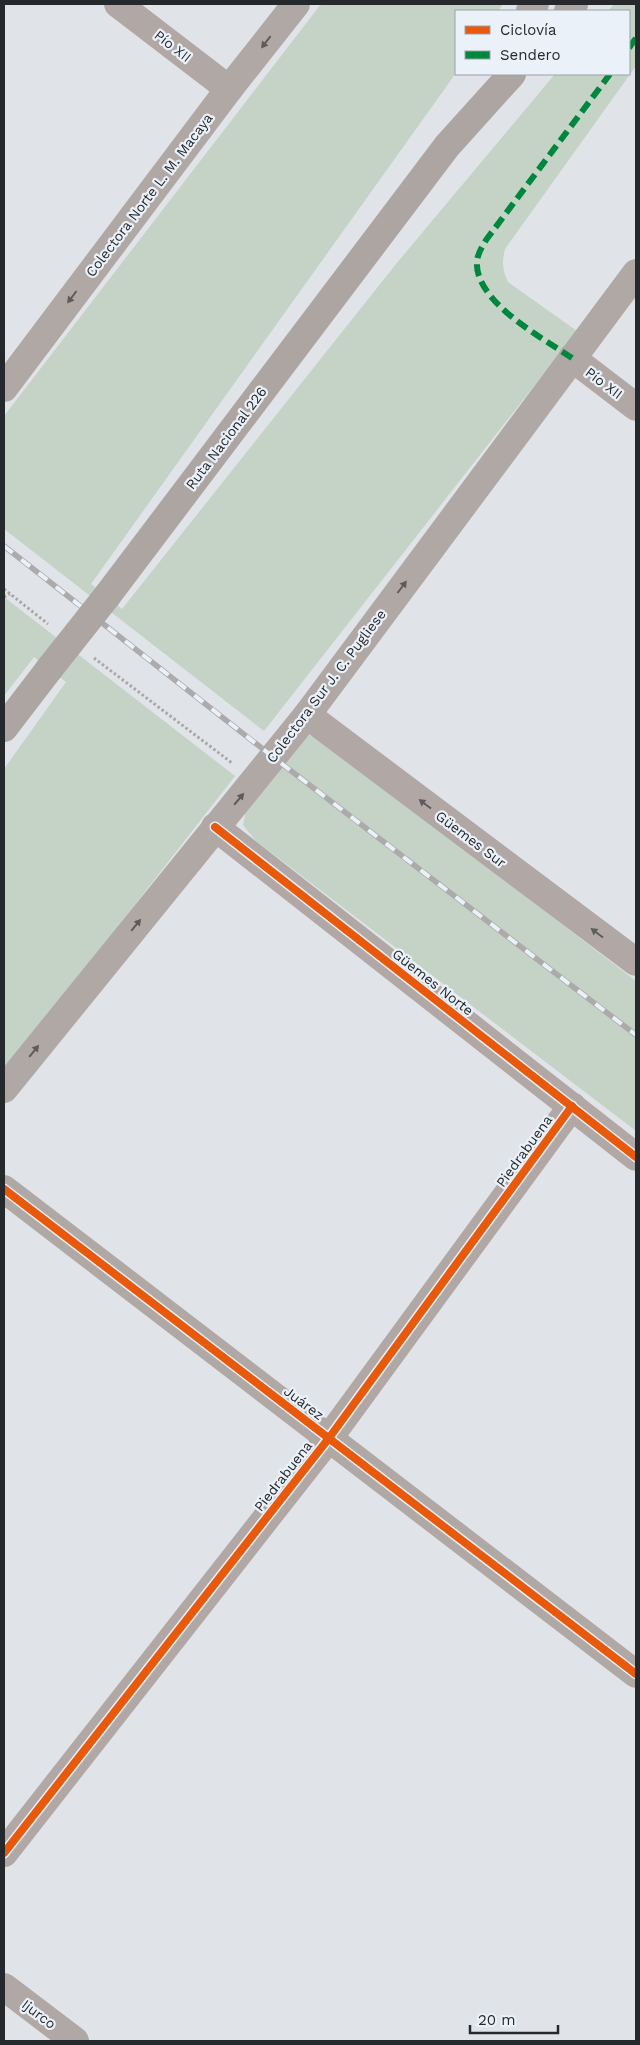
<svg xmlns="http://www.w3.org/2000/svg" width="640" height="2045" font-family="'Work Sans',sans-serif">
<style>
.green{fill:#c4d3c6}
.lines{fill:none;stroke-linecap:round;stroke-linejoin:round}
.path{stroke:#aba6a4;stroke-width:3;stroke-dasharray:2.5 2.5;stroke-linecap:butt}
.street{stroke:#b1a8a6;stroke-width:28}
.secondary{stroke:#b0a8a4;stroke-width:28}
.highway{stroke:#ada5a2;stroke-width:28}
.rail-casing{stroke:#adaaac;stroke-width:5.5}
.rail{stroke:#eaf1f9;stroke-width:4;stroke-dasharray:11;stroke-linecap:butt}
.highway-bridge{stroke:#ada5a2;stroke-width:28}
.quiet{stroke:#00873e;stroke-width:6;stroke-dasharray:12 6;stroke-linecap:butt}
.cycleway-casing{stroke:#eaf1f9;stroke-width:11}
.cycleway{stroke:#e8590c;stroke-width:8}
.oneway{fill:#5d5c5c}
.oneway2{fill:#5e5c5d}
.labels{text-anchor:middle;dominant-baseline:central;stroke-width:4.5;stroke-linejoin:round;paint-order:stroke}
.street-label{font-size:14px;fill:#26292c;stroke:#eaf1f9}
</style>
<rect width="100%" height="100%" fill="#e0e4e8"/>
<!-- green -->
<g class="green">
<path d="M321,4h182l-5,7h-42v62l-365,511 31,25 274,-345 159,-190h74v-63h-21l6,-7h22v62l-131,183c-3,12 -3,21 3,33l69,49 -313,400 -260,-202v-113z"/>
<path d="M4,597l231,179 -231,297v-304l62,-87 -32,-25 -30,39z"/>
<path d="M309,735l15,7 312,239v150l-380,-290 -13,-16 5,-25 48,-59z"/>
</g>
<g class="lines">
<!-- path -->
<g class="path">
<path d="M4,589l44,35"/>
<path d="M4,597l6,-3"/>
<path d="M94,658l138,105"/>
</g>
<!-- street -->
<g class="street">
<path d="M118,4l111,85"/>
<path d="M572,358l64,49"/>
<path d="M307,715l329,247"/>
<path d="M215,827l421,330"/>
<path d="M4,1853l325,-415 243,-332"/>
</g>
<!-- secondary -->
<g class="secondary">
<path d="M4,388l225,-299 67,-85"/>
<path d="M4,1089l303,-374 329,-442"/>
<path d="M4,1189l632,485"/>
<path d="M4,1987l71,54"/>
</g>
<!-- highway -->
<g class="highway">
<path d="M530,11l5,-7"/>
<path d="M568,11l6,-7"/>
<path d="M107,596l340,-450 65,-72"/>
<path d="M4,728l46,-60"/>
</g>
<defs>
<path id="rail" d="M4,546l269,211 363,278"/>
</defs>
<!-- rail casing -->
<use href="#rail" class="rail-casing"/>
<!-- rail -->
<use href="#rail" class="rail"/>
<!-- highway-bridge -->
<path class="highway-bridge" d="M50,668l57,-72"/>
<!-- quiet -->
<g class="quiet">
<path d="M629,48l7,-10"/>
<path d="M572,358c-29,-20 -98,-56 -95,-97 1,-8 5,-14 9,-21l124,-166"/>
</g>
<defs>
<g id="cycleway">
<path d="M215,827l421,330"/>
<path d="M4,1189l632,485"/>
<path d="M4,1853l325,-415 243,-332"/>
</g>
</defs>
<!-- cycleway casing -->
<use href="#cycleway" class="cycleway-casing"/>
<!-- cycleway -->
<use href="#cycleway" class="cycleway"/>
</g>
<!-- one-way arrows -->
<defs><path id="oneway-solid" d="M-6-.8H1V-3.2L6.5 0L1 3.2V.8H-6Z" transform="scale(1.25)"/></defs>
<g class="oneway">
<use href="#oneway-solid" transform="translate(266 42) rotate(128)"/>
<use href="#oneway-solid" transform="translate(72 297) rotate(127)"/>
<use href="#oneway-solid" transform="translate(402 587) rotate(-53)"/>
<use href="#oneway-solid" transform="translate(239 799) rotate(-50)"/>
<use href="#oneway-solid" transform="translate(136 925) rotate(-51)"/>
<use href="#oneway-solid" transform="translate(34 1051) rotate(-51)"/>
</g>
<g class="oneway2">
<use href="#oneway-solid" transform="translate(425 804) rotate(-143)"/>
<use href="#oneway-solid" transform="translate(597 933) rotate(-143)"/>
</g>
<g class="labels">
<!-- street labels -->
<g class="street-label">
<text transform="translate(173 46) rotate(38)">Pío XII</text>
<text transform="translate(149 195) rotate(-53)">Colectora Norte L. M. Macaya</text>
<text transform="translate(604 383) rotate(37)">Pío XII</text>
<text transform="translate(226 438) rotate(-53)">Ruta Nacional 226</text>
<text transform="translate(326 686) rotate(-53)">Colectora Sur J. C. Pugliese</text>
<text transform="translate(471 839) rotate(37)">Güemes Sur</text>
<text transform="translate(433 982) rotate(38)">Güemes Norte</text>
<text transform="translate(524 1151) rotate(-54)">Piedrabuena</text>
<text transform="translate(304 1403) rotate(37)">Juárez</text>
<text transform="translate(283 1476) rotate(-52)">Piedrabuena</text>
<text transform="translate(39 2014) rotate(37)">Ijurco</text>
</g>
</g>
<!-- border -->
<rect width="640" height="2045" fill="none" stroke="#26292c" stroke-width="10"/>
<!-- legend -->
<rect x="455" y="10" width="175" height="65" fill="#eaf1f9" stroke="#9ca1a7"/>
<rect x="465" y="26" width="25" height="8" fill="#e8590c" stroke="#9ca1a7"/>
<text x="500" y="35" font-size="15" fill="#26292c">Ciclovía</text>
<rect x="465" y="51" width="25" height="8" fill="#00873e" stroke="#9ca1a7"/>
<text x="500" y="60" font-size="15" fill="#26292c">Sendero</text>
<!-- scale -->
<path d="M470 2025v8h88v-8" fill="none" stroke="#26292c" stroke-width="2.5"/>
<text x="478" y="2025" font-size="15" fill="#26292c" stroke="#eaf1f9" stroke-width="4" paint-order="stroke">20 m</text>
</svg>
